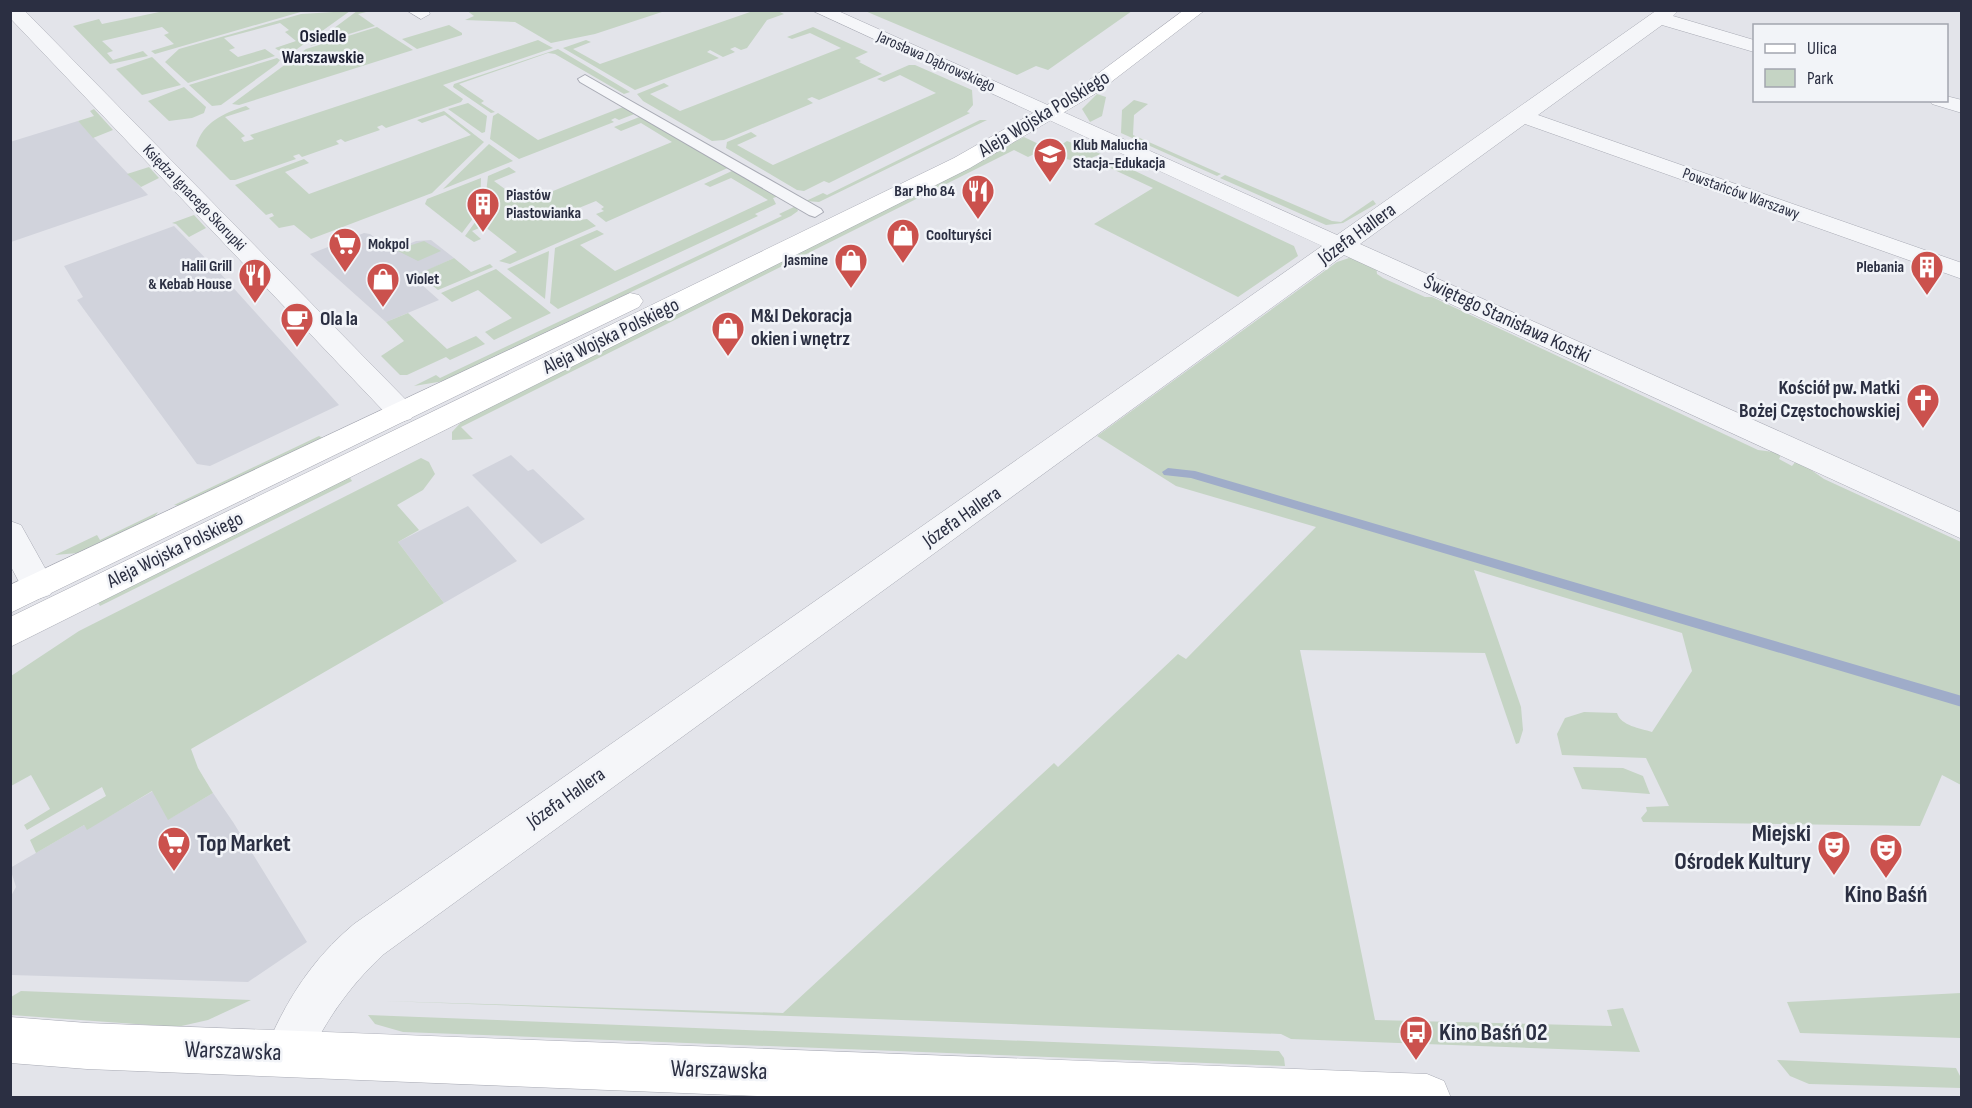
<svg xmlns="http://www.w3.org/2000/svg" width="1972" height="1108" font-family="'Sofia Sans Condensed',sans-serif">
<style>
.built{fill:#d1d3dc}
.green{fill:#c5d4c4}
.lines{fill:none;stroke-linecap:round;stroke-linejoin:round}
.stream{fill:#9facc9;fill-rule:evenodd}
.lane-casing{stroke:#a8aab4;stroke-width:2}
.street-casing{stroke:#a8aab4;stroke-width:1}
.secondary-casing{stroke:#a8aab4;stroke-width:1}
.lane{fill:#f5f6f9;fill-rule:evenodd}
.street{fill:#f5f6f9;fill-rule:evenodd}
.secondary{fill:#fff;fill-rule:evenodd}
.labels{text-anchor:middle;dominant-baseline:central;stroke-width:5;stroke-linejoin:round;paint-order:stroke}
.far-street-label{font-size:16px;fill:#2b2f42;stroke:#f2f4f8}
.far-poi-label{font-size:16px;font-weight:bold;fill:#2b2f42;stroke:#f2f4f8;text-anchor:start}
.far-neighbourhood-label{font-size:18px;font-weight:bold;fill:#1d2033;stroke:#f2f4f8}
.street-label{font-size:20px;fill:#2b2f42;stroke:#f2f4f8}
.poi-label{font-size:20px;font-weight:bold;fill:#2b2f42;stroke:#f2f4f8;text-anchor:start}
.near-poi-label{font-size:24px;font-weight:bold;fill:#2b2f42;stroke:#f2f4f8;text-anchor:start}
.near-street-label{font-size:24px;fill:#2b2f42;stroke:#f2f4f8}
</style>
<rect width="100%" height="100%" fill="#e3e4ea"/>
<!-- built -->
<g class="built">
<path d="M78,121l70,74 -137,47 -1,-100z"/>
<path d="M174,226l46,47 119,132 -129,61 -13,-2 -120,-164 6,-3 -19,-31z"/>
<path d="M364,233l6,1 22,17 24,-10 15,-1 23,18 -41,19 26,23 -53,22 -76,-68z"/>
<path d="M511,455l17,16 5,-2 52,50 -44,25 -69,-69z"/>
<path d="M468,506l49,55 -73,42 -46,-61z"/>
<path d="M153,791l16,28 44,-26 20,29 74,120 -59,40 -237,-7v-79l5,-9 -6,-19 74,-43 3,4z"/>
</g>
<!-- green -->
<g class="green">
<path d="M466,10h199v1l-70,23 -44,9 -36,-21 -50,-2 9,-4z"/>
<path d="M164,11v-1l140,1 -149,43 -4,-3 23,-7 -10,-9 5,-2 -7,-6 -60,14 11,10 -6,2 6,7 30,-9 5,5 -38,8 -37,-38 26,-7 3,5z"/>
<path d="M350,11l-53,38c-8,3 -15,5 -22,-1l21,-7 -11,-9 4,-2 -9,-7 -56,15 11,10 -6,2 9,7 27,-8 10,7 -87,27 -23,-21 14,-13 122,-35z"/>
<path d="M357,11h13l-12,3 17,12 -65,20z"/>
<path d="M753,11h25l6,3 -17,6 -20,28 -6,2 -6,-3 -5,2 5,3 -12,5 -13,-7 -3,2 12,6 -84,32 -72,-42 23,-8 5,2 -18,7 27,15z"/>
<path d="M865,11h267l-84,59 -12,-4 -19,9z"/>
<path d="M449,25l13,8v2l-45,14 -15,-10z"/>
<path d="M377,27l36,23 -174,55 -7,-1 74,-55z"/>
<path d="M813,27l55,25 -13,6 6,3 -2,1 23,12 -63,26 -7,-3 -5,2 6,4 -89,37 -12,1 -69,-40 -6,-7 27,-11 5,3 -19,8 30,17 161,-63 -31,-15 -18,6 -5,-2z"/>
<path d="M538,40l15,8 -110,37 20,14 -2,3 -75,26 -4,-3 -5,2 3,3 -35,12 -4,-3 -5,2 3,3 -37,13 -3,-3 -6,2 3,3 -61,21h-5l-34,-34c7,-24 28,-33 50,-40l4,3 -25,8 20,19 -4,2 3,4 10,-3 -4,-4z"/>
<path d="M558,49l72,43 -6,2 -69,-40 -7,-1 -89,31 25,17 -3,2 14,9 -4,1 -38,-26 1,-3z"/>
<path d="M152,57l29,28 -39,10 -26,-26z"/>
<path d="M277,58l3,2 -3,4 -56,41 -9,1 -23,-21z"/>
<path d="M909,65h6l57,25 1,15 -6,7 3,1 -141,70 -5,-2 -20,10 -7,-1 -71,-42 1,-6 24,-10 6,4 -20,9 36,20 163,-72 -36,-18 -16,7 -7,-3z"/>
<path d="M184,87l22,20 -2,6 -12,5 -23,3 -21,-20z"/>
<path d="M1097,94l9,3 -4,19 -12,6 -8,-13z"/>
<path d="M1134,100l14,4 -14,11 -1,20 88,39 -4,2 -96,-43 1,-23z"/>
<path d="M468,103l19,13 -2,16 -3,1 -34,-24z"/>
<path d="M623,107l14,6 -18,7 -4,-2 -4,2 3,2 -95,37 -29,-20 3,-23 5,-3 40,27z"/>
<path d="M94,109l19,21 -20,8 -15,-17 16,-5 -4,-5z"/>
<path d="M444,111l40,31 -52,51 -121,46 -17,-14 -15,3 -10,-10 5,-2 -2,-3 -6,2 -31,-30 69,-26 5,4 -24,9 24,22 162,-59 -26,-20 -23,8 -5,-3z"/>
<path d="M642,116l88,51 -124,55 -10,-8 8,-3 -3,-2 3,-2 -8,-6 -32,13 8,7 15,-2 9,7 -86,38 -11,-3 18,-9 -33,-26 -12,5 9,8 -7,3 -9,-6 19,-26 4,-34 21,-9 7,5 -22,9 30,22 148,-61 -31,-19 -20,8 -7,-4z"/>
<path d="M980,120h7l-168,82 -13,-1 17,-8 4,2z"/>
<path d="M1024,137l23,11 -19,9 -14,-7 -553,277 12,12 -21,1v-8l13,-14z"/>
<path d="M1067,141l34,13 -20,8 -36,-7z"/>
<path d="M489,144l24,17 -70,28z"/>
<path d="M1116,162l178,84 4,10 -60,41 -144,-73 59,-36 -47,-22z"/>
<path d="M149,167l10,11 -18,9 -14,-13z"/>
<path d="M734,170l45,26 -6,2 3,6 -21,10 3,2 -200,93 -8,-6 5,-55 42,-18 7,4 -24,11 35,26 153,-71 -37,-22 -21,9 -6,-3z"/>
<path d="M1225,175l107,46 9,1 32,-22 3,4 -33,19 -17,2 -106,-47z"/>
<path d="M481,178l-1,31 -18,24 -37,-29 2,-5z"/>
<path d="M796,206l2,5 -7,5 -347,165 -30,5 22,-11 4,3 342,-162 -3,-2z"/>
<path d="M194,215l12,13 -17,9 -13,-13 -4,-1z"/>
<path d="M424,241l17,10 -23,10 -22,-11z"/>
<path d="M549,251l-4,48 -38,-30z"/>
<path d="M1352,257l24,9 1,8 6,4 42,19h7l326,153 24,3 -3,6 13,7 5,-6 27,19 137,63v243l-19,-10 -22,51 -277,-4 -2,-4 6,-7 -1,-4 23,-1 -23,-48 -84,-3 -5,-21 8,-16 19,-6 33,1c4,13 23,15 35,19l40,-61 -10,-38 -208,-63 47,137 2,23 -4,13 -3,1 -31,-91 -185,-3 75,370 237,6 -5,-16 16,-2 17,44 -349,-13 -10,-5 -896,-33 398,12 271,-250 4,4 120,-113 8,5 130,-132 -140,-41 -79,-50 240,-174z"/>
<path d="M454,258l17,14 19,-8 3,3 -55,23 -20,-16z"/>
<path d="M496,269l55,44 -57,27 -9,-8 27,-14 -34,-28 -26,12 -11,-9z"/>
<path d="M408,313l39,36 29,-13 9,8 -35,16 -4,-3 -39,18h-7l-19,-19 23,-15 -18,-19z"/>
<path d="M319,436l4,2 -142,68 -7,-1z"/>
<path d="M421,458l8,4 6,12 -12,16 -26,15 22,25 -21,12 46,61 -253,146 7,19 15,25 -45,27 -16,-29 -65,39 -3,-5 -48,28 -6,-13 76,-44 -4,-9 -75,43 -3,-5 26,-16 -19,-34 -20,11v-110l68,-45z"/>
<path d="M349,476l3,5 -252,125 -3,-5z"/>
<path d="M158,512l-5,7 -75,34 -23,2 42,-20 3,5z"/>
<path d="M1573,767l50,1 20,8 7,18 -68,-5z"/>
<path d="M21,991l230,9 -43,20 -31,7 -166,-12v-18z"/>
<path d="M1961,993v45l-161,-5 -13,-31z"/>
<path d="M368,1015l911,36 5,7 1,8 -882,-34 -28,-8z"/>
<path d="M1777,1060l179,8 5,10v10l-152,-4 -19,-8z"/>
</g>
<g class="lines">
<!-- stream -->
<path class="stream" d="M1168,468l27,3 767,225v11l-771,-229 -27,-3 -2,-3z"/>
<defs>
<path id="lane" d="M585,75l236,134 2,3 -8,5 -6,-2 -229,-133 -2,-3z"/>
<g id="street">
<path d="M10,10h14l387,395 5,7 -5,7 -10,3 -10,-3 -381,-401z"/>
<path d="M406,10h22l2,4 -9,5z"/>
<path d="M811,10h25l501,225 320,-225h22l-6,6 81,24v12l-92,-27 -124,90 424,148v16l-437,-155 -165,120 602,269v26l-618,-284 -960,699c-36,33 -61,70 -81,115l-16,7 -16,-7 -7,-16c21,-51 47,-93 90,-129l968,-678z"/>
<path d="M1946,96l16,4v13l-30,-9 -3,-4h17z"/>
<path d="M10,521l11,4 34,61 -5,9 -12,4 -12,-4 -16,-30z"/>
</g>
<g id="secondary">
<path d="M1184,10h21l-107,82 -128,76 -960,479v-30l944,-459 130,-74z"/>
<path d="M630,293l9,2 4,6 -4,6 -629,306v-28z"/>
<path d="M10,1017l77,6 1340,51 17,7 7,17h-645l-719,-29 -77,-6z"/>
</g>
</defs>
<!-- lane casing -->
<use href="#lane" class="lane-casing"/>
<!-- street casing -->
<use href="#street" class="street-casing"/>
<!-- secondary casing -->
<use href="#secondary" class="secondary-casing"/>
<!-- lane -->
<use href="#lane" class="lane"/>
<!-- street -->
<use href="#street" class="street"/>
<!-- secondary -->
<use href="#secondary" class="secondary"/>
</g>
<!-- icons -->
<defs>
<symbol id="school-pin" viewBox="-11 -11 22 30"><path d="M0 17L-7.5 6A9.5 9.5 0 1 1 7.5 6Z" fill="#cb514d" stroke="#f2f4f8"/><path d="M0-5L7-2L0 1L-7-2ZM-4 1L0 2.5L4 1V4Q0 6-4 4Z" fill="#fff"/></symbol>
<symbol id="restaurant-pin" viewBox="-11 -11 22 30"><path d="M0 17L-7.5 6A9.5 9.5 0 1 1 7.5 6Z" fill="#cb514d" stroke="#f2f4f8"/><path d="M-5-6h1v4h1v-4h1v4h1v-4h1v5L-1.5 .5V6h-2V.5L-5-1ZM5-6V6H3V1.5H1.5Q1.5-4 5-6Z" fill="#fff"/></symbol>
<symbol id="building-pin" viewBox="-11 -11 22 30"><path d="M0 17L-7.5 6A9.5 9.5 0 1 1 7.5 6Z" fill="#cb514d" stroke="#f2f4f8"/><path d="M-4-6H4V6H1V3H-1V6H-4ZM-2.5-4.3h1.7v1.8h-1.7ZM.8-4.3h1.7v1.8H.8ZM-2.5-1h1.7V.8h-1.7ZM.8-1h1.7V.8H.8Z" fill="#fff"/></symbol>
<symbol id="shop-pin" viewBox="-11 -11 22 30"><path d="M0 17L-7.5 6A9.5 9.5 0 1 1 7.5 6Z" fill="#cb514d" stroke="#f2f4f8"/><path d="M-5-2.5h2.3a2.7 3.5 0 0 1 5.4 0H5L5.5 6h-11ZM-1.5-2.5h3a1.5 2.3 0 0 0-3 0Z" fill="#fff"/></symbol>
<symbol id="supermarket-pin" viewBox="-11 -11 22 30"><path d="M0 17L-7.5 6A9.5 9.5 0 1 1 7.5 6Z" fill="#cb514d" stroke="#f2f4f8"/><path d="M-6-5.5h2.5l.6 2H6L4.5 2H-2.5L-4.4-4H-6ZM-1.5 3.2a1.3 1.3 0 1 0 .1 0ZM3 3.2a1.3 1.3 0 1 0 .1 0Z" fill="#fff"/></symbol>
<symbol id="cafe-pin" viewBox="-11 -11 22 30"><path d="M0 17L-7.5 6A9.5 9.5 0 1 1 7.5 6Z" fill="#cb514d" stroke="#f2f4f8"/><path d="M-5.5-4.5H6V0H3Q3 3.5 0 3.5H-2.5Q-5.5 3.5-5.5 0ZM3-3.2v2h1.7v-2ZM-6 4.5H4V6H-6Z" fill="#fff"/></symbol>
<symbol id="church-pin" viewBox="-11 -11 22 30"><path d="M0 17L-7.5 6A9.5 9.5 0 1 1 7.5 6Z" fill="#cb514d" stroke="#f2f4f8"/><path d="M-1.2-6h2.4v3.5h3.3v2.4h-3.3V6h-2.4V-.1h-3.3v-2.4h3.3Z" fill="#fff"/></symbol>
<symbol id="theatre-pin" viewBox="-11 -11 22 30"><path d="M0 17L-7.5 6A9.5 9.5 0 1 1 7.5 6Z" fill="#cb514d" stroke="#f2f4f8"/><path d="M-5-5.5Q0-4 5-5.5V0Q5 5 0 6Q-5 5-5 0ZM-3.3-2.5H-1v1.5H-3.3ZM1-2.5H3.3v1.5H1ZM-2.8 1Q0 5.5 2.8 1Z" fill="#fff"/></symbol>
<symbol id="bus-pin" viewBox="-11 -11 22 30"><path d="M0 17L-7.5 6A9.5 9.5 0 1 1 7.5 6Z" fill="#cb514d" stroke="#f2f4f8"/><path d="M-5-6H5V4H4V6H2V4H-2V6H-4V4H-5ZM-3.5-4V0h7V-4ZM-3.5 1.2v1.5H-2V1.2ZM2 1.2v1.5H3.5V1.2Z" fill="#fff"/></symbol>
</defs>
<g fill-rule="evenodd">
<use href="#school-pin" x="1031" y="135" width="38" height="52"/>
<use href="#restaurant-pin" x="959" y="172" width="38" height="52"/>
<use href="#building-pin" x="464" y="185" width="38" height="52"/>
<use href="#shop-pin" x="884" y="216" width="38" height="52"/>
<use href="#supermarket-pin" x="326" y="225" width="38" height="52"/>
<use href="#shop-pin" x="832" y="241" width="38" height="52"/>
<use href="#building-pin" x="1908" y="248" width="38" height="52"/>
<use href="#restaurant-pin" x="236" y="256" width="38" height="52"/>
<use href="#shop-pin" x="364" y="260" width="38" height="52"/>
<use href="#cafe-pin" x="278" y="300" width="38" height="52"/>
<use href="#shop-pin" x="709" y="309" width="38" height="52"/>
<use href="#church-pin" x="1904" y="381" width="38" height="52"/>
<use href="#supermarket-pin" x="155" y="824" width="38" height="52"/>
<use href="#theatre-pin" x="1815" y="828" width="38" height="52"/>
<use href="#theatre-pin" x="1867" y="831" width="38" height="52"/>
<use href="#bus-pin" x="1397" y="1013" width="38" height="52"/>
</g>
<g class="labels">
<!-- far-street labels -->
<g class="far-street-label">
<text transform="translate(936 62) rotate(24)">Jarosława Dąbrowskiego</text>
<text transform="translate(1741 194) rotate(20)">Powstańców Warszawy</text>
<text transform="translate(194 198) rotate(46)">Księdza Ignacego Skorupki</text>
</g>
<!-- far-poi labels -->
<g class="far-poi-label">
<text x="1073" y="145">Klub Malucha<tspan x="1073" dy="18">Stacja-Edukacja</tspan></text>
<text x="955" y="191" text-anchor="end">Bar Pho 84</text>
<text x="506" y="195">Piastów<tspan x="506" dy="18">Piastowianka</tspan></text>
<text x="926" y="235">Coolturyści</text>
<text x="368" y="244">Mokpol</text>
<text x="828" y="260" text-anchor="end">Jasmine</text>
<text x="232" y="266" text-anchor="end">Halil Grill<tspan x="232" dy="18">&amp; Kebab House</tspan></text>
<text x="1904" y="267" text-anchor="end">Plebania</text>
<text x="406" y="279">Violet</text>
</g>
<!-- far-neighbourhood labels -->
<g class="far-neighbourhood-label">
<text x="323" y="36">Osiedle<tspan x="323" dy="21">Warszawskie</tspan></text>
</g>
<!-- street labels -->
<g class="street-label">
<text transform="translate(1044 114) rotate(-31)">Aleja Wojska Polskiego</text>
<text transform="translate(1357 234) rotate(-36)">Józefa Hallera</text>
<text transform="translate(1507 319) rotate(25)">Świętego Stanisława Kostki</text>
<text transform="translate(611 336) rotate(-26)">Aleja Wojska Polskiego</text>
<text transform="translate(962 517) rotate(-35)">Józefa Hallera</text>
<text transform="translate(175 550) rotate(-26)">Aleja Wojska Polskiego</text>
<text transform="translate(566 798) rotate(-35)">Józefa Hallera</text>
</g>
<!-- poi labels -->
<g class="poi-label">
<text x="751" y="316">M&amp;I Dekoracja<tspan x="751" dy="23">okien i wnętrz</tspan></text>
<text x="320" y="319">Ola la</text>
<text x="1900" y="388" text-anchor="end">Kościół pw. Matki<tspan x="1900" dy="23">Bożej Częstochowskiej</tspan></text>
</g>
<!-- near-poi labels -->
<g class="near-poi-label">
<text x="1811" y="833" text-anchor="end">Miejski<tspan x="1811" dy="28">Ośrodek Kultury</tspan></text>
<text x="197" y="843">Top Market</text>
<text x="1886" y="894" text-anchor="middle">Kino Baśń</text>
<text x="1439" y="1032">Kino Baśń 02</text>
</g>
<!-- near-street labels -->
<g class="near-street-label">
<text transform="translate(233 1051) rotate(2)">Warszawska</text>
<text transform="translate(719 1070) rotate(2)">Warszawska</text>
</g>
</g>
<!-- border -->
<rect width="1972" height="1108" fill="none" stroke="#2b2f42" stroke-width="24"/>
<!-- legend -->
<rect x="1753" y="24" width="195" height="78" fill="#f2f4f8" stroke="#a2a5af" stroke-width="1.5"/>
<rect x="1765" y="44" width="30" height="9" fill="#ffffff" stroke="#a2a5af" stroke-width="1.5"/>
<text x="1807" y="54" font-size="18" fill="#2b2f42">Ulica</text>
<rect x="1765" y="69" width="30" height="18" fill="#c5d4c4" stroke="#a2a5af" stroke-width="1.5"/>
<text x="1807" y="84" font-size="18" fill="#2b2f42">Park</text>
</svg>
